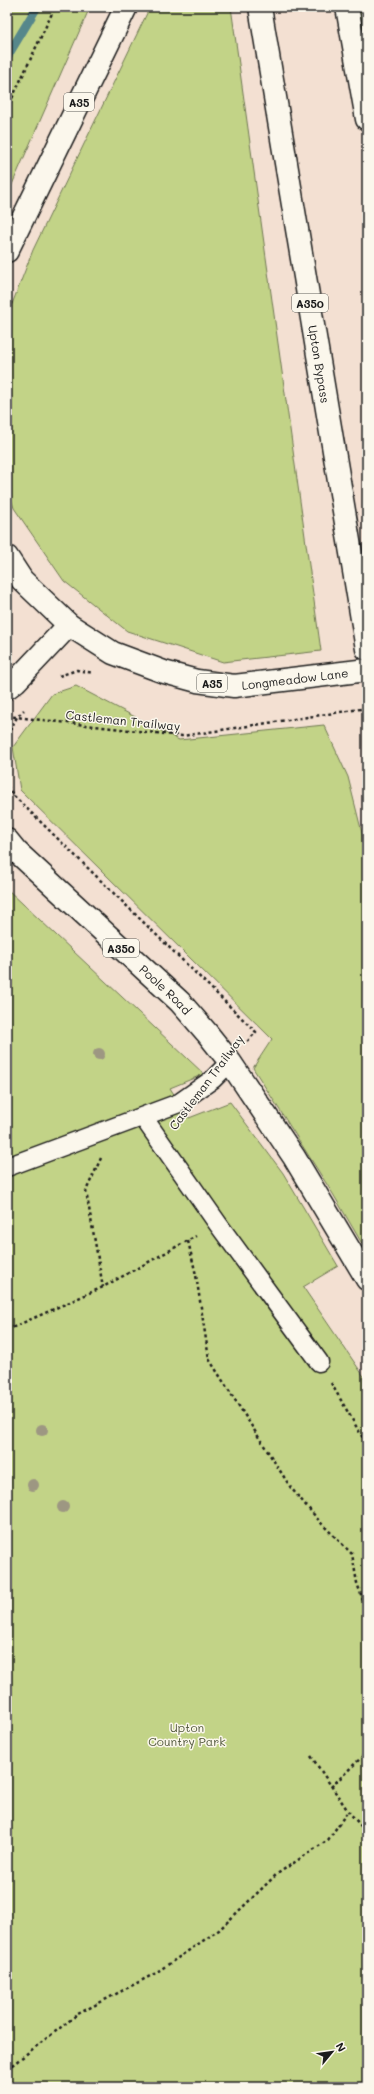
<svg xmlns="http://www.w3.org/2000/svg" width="374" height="2094" font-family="Mali,sans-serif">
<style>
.green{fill:#c2d387;stroke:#6f7852}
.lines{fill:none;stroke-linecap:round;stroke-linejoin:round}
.stream{stroke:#57878b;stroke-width:9}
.lane-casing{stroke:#1c1c1c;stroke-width:21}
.highway-casing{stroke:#1c1c1c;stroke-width:25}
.path{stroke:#1c1c1c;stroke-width:2.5;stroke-dasharray:3 3;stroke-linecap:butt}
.lane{stroke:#fbf7ec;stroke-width:18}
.highway{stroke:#fbf7ec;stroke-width:22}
.tree{fill:#9d9782}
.labels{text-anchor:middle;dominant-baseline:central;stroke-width:3;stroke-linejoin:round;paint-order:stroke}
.shield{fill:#fbf7ec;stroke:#5f5e5a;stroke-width:1}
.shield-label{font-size:11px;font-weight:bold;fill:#1c1c1c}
.street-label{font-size:12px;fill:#1c1c1c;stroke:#fbf7ec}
.park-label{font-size:12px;fill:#565c41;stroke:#fbf7ec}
</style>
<rect width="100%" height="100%" fill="#f3e0d2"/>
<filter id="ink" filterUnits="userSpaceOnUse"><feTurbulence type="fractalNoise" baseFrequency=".025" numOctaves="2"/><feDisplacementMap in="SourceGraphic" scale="8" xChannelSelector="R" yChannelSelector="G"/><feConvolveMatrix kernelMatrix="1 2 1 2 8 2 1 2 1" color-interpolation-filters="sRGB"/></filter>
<g filter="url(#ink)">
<!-- green -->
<g class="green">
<path d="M7,7h83l-83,189z"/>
<path d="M150,7h81l90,644 -98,11 -96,-31 -63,-50 -50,-73 -7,-22v-169l26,-67z"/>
<path d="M357,7h10v58z"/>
<path d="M76,686l103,54 145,-15 24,52 19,76v399l-34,-58 -80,-126 19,-29 -252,-249 -7,-43 39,-53z"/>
<path d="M7,889l197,185 -34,14 19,30 41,-16 53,71 55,93 -35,21 64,94v706h-360z"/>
</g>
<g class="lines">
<!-- stream -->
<path class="stream" d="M7,57l30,-50"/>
<defs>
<g id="lane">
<path d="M143,1117l75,107 101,138"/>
<path d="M7,1167l172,-64 34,-24 17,-17"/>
</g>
<g id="highway">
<path id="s1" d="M260,7l107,642"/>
<path d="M347,7l20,112"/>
<path d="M7,251l119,-244"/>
<path id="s2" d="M7,557l15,23 47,45 44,28 51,19 33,9 37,5 133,-16"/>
<path d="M7,688l9,-7 53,-56"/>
<path id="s3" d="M7,840l9,11 164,151 27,31 23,29 64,95 73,122"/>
</g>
</defs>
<!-- lane casing -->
<use href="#lane" class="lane-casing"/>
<!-- highway casing -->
<use href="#highway" class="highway-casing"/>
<!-- path -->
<g class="path">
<path d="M7,109l48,-102"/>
<path d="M59,676l18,-6 16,3"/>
<path d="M7,716l175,20 185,-28"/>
<path d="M7,736l10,-19 7,-7"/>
<path d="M7,786l6,9 243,237 -9,10"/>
<path d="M7,799l6,-4"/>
<path d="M101,1158l-15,33 17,96"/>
<path d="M188,1241l8,34 13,84 82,129 31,36 30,30 5,29 10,29"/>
<path d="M7,1330l96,-43 93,-51"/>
<path d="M331,1383l36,62"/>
<path d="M311,1756l37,55 19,22"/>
<path d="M331,1787l36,-35"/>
<path d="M7,2069l71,-55 76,-40 65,-44 58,-56 51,-34 20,-29"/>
</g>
<!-- lane -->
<use href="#lane" class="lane"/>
<!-- highway -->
<use href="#highway" class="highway"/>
</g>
<!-- trees -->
<g class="tree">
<circle cx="99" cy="1054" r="6"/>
<circle cx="42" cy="1430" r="6"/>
<circle cx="33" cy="1485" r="6"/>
<circle cx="63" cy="1507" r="6"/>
</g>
</g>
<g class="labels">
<!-- shield labels -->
<g class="shield">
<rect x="64" y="93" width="30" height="18" rx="3"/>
<rect x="292" y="294" width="36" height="18" rx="3"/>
<rect x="197" y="674" width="30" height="18" rx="3"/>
<rect x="103" y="939" width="36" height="18" rx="3"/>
</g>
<g class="shield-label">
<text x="79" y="102">A35</text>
<text x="310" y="303">A350</text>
<text x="212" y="683">A35</text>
<text x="121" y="948">A350</text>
</g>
<!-- street labels -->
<g class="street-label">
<text stroke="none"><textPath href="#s1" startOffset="362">Upton Bypass</textPath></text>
<text stroke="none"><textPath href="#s2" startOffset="332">Longmeadow Lane</textPath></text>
<text transform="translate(123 720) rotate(6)">Castleman Trailway</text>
<text stroke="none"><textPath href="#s3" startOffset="218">Poole Road</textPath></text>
<text transform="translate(206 1082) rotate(-53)">Castleman Trailway</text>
</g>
<!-- park labels -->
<g class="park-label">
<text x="187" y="1727">Upton<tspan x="187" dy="14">Country Park</tspan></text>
</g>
</g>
<!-- margin -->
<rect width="374" height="2094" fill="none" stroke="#fbf7ec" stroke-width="24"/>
<rect x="12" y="12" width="350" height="2070" fill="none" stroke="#1c1c1c" stroke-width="1.5" filter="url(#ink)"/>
<!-- north arrow -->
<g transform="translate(332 2052) rotate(61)" stroke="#fbf7ec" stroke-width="3" paint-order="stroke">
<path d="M0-3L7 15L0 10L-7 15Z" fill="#1c1c1c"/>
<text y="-6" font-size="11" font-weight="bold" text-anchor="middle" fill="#1c1c1c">N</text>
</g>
</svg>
